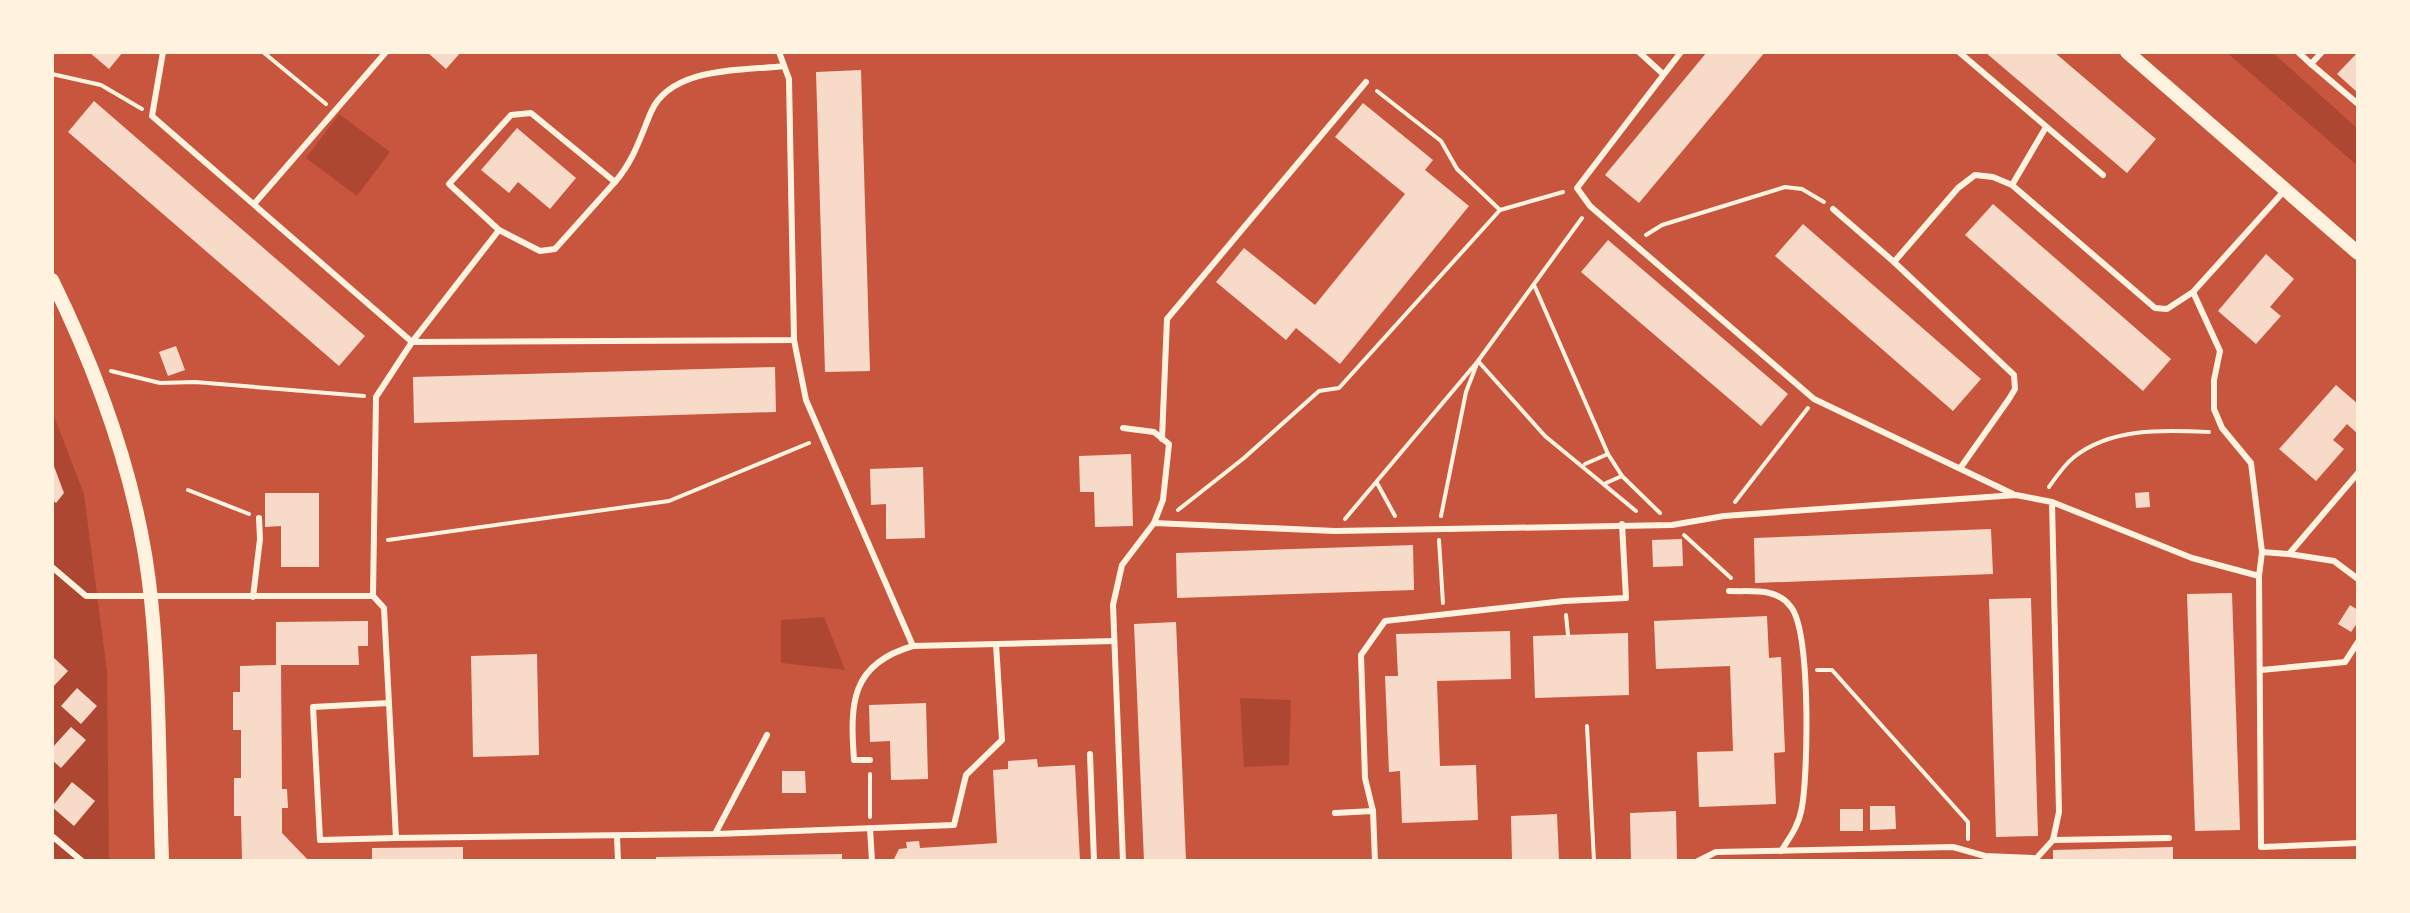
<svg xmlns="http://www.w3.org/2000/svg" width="2410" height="913" font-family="Lato,sans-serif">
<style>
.green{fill:#ae4732}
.building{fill:#f7dbc8}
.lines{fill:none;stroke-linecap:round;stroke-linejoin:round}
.path{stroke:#fff3e0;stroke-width:4}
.service{stroke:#fff3e0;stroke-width:6}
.tertiary{stroke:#fff3e0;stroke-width:14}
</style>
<rect width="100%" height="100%" fill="#c8553d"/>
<!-- green -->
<g class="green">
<path d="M2226,52h46l86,77v37z"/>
<path d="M339,114l51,38 -33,44 -51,-38z"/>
<path d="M52,411l32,83 23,177 2,190h-57z"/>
<path d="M824,617l21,53 -64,-7v-43z"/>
<path d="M1240,698l51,2 -2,65 -45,2z"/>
</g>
<!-- building -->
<g class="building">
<path d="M89,52h34l-14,17z"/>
<path d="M427,52h34l-15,17z"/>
<path d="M1707,52h58l-126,151 -34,-28z"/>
<path d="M1985,52h69l102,87 -29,34z"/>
<path d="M2358,52v41l-21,-19z"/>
<path d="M861,70l9,301 -45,1 -9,-300z"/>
<path d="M94,101l271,235 -26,30 -271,-234z"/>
<path d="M1363,103l70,57 -8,10 44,36 -129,158 -44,-36 -10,12 -70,-58 28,-34 71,57 90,-111 -70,-57z"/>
<path d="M517,128l59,50 -26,31 -32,-27 -9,11 -28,-23z"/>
<path d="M1993,204l178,155 -28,32 -178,-156z"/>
<path d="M1803,224l178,155 -28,32 -178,-155z"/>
<path d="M1608,240l180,154 -27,32 -180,-154z"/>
<path d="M2266,254l28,25 -24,28 11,9 -25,28 -38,-33z"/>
<path d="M176,346l9,24 -17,6 -9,-24z"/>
<path d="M775,367l1,45 -362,11 -1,-46z"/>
<path d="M2336,385l22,19v30l-11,-10 -14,16 11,9 -28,32 -37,-32z"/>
<path d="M1131,454l2,72 -38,1 -1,-35h-14l-1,-36z"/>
<path d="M52,461l12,32 -8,10 -4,-3z"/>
<path d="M923,467l2,71 -39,1v-35l-15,1 -1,-36z"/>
<path d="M2149,492l1,15 -14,1 -1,-15z"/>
<path d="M265,493h54v74h-38v-41l-16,1z"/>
<path d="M1991,529l2,45 -238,9 -1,-45z"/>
<path d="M1682,539l1,27 -30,1 -1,-27z"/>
<path d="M1413,545l1,45 -237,8 -1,-45z"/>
<path d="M2232,593l8,237 -45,1 -8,-237z"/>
<path d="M2031,598l7,238 -42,1 -7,-238z"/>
<path d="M2350,605l8,5v12l-7,10 -13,-8z"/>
<path d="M1767,616l2,42 12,-1 4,95 -11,1 2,51 -77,3 -2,-55 36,-1 -3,-85 -74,3 -2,-48z"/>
<path d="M368,621v25h-10l1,19h-78l1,124h5l1,19h-6v25l27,28h-67l-1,-45h-7v-38h7v-48h-8v-38h7v-26l36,-1v-43z"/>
<path d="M1176,622l10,238 -42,1 -10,-237z"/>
<path d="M1510,631l1,48 -74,2 3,85 36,-1 2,55 -76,3 -2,-52 -11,1 -4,-96h13l-2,-42z"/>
<path d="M1628,633l1,62 -94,3 -2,-62z"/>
<path d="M537,654l2,101 -66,2 -2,-101z"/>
<path d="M52,656l16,15 -16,17z"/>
<path d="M77,688l20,18 -16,18 -20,-18z"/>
<path d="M926,703l2,76 -37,1 -1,-39 -20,1 -1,-37z"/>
<path d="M71,727l15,13 -25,28 -9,-8v-12z"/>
<path d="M1037,759l1,8 37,-2 5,96h-187l6,-12 8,-1 -1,-6 13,-1 1,7 77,-5 -4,-73 15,-1v-8z"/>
<path d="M782,771h23l1,22h-24z"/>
<path d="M72,782l23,19 -21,25 -22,-19z"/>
<path d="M1870,806h25l1,23 -26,1z"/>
<rect x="1840" y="809" width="23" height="22"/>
<path d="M1676,811l1,50h-46l-1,-48z"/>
<path d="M1557,814l2,47h-47l-1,-45z"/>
<path d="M463,847v14h-91v-13z"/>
<path d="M2173,847v14h-120v-11z"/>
<path d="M842,854v7h-186v-4z"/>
</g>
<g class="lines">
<!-- path -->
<g class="path">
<path d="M263,52l63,52"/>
<path d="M52,74l49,11 41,24"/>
<path d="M1377,91l64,50 16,28 43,41"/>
<path d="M1646,235l16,-10 123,-38 17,2 22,13"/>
<path d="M1535,287l73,167 14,22 38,37"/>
<path d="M111,371l49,12 35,-1 169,14"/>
<path d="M1585,464l23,-10"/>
<path d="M1377,483l18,33"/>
<path d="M1606,483l16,-7"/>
<path d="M2049,487c7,-10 15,-22 25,-30 38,-30 90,-27 135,-25"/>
<path d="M188,490l61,24"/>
<path d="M1735,502l73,-94"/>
<path d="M1178,510l66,-52 75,-67 20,-3 161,-178 63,-18"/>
<path d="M1441,516l25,-124 12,-31 67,75 91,75"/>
<path d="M1345,519l133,-158 104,-143"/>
<path d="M1684,535l47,43"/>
<path d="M388,540l281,-39 140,-58"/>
<path d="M1439,540l4,63"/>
<path d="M1566,615l2,20"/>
<path d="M1817,670h15l136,152v17"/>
<path d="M1587,726l7,135"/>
<path d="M870,774v43"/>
</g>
<!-- service -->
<g class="service">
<path d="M163,52l-11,64 260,226 87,-112 -50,-46 62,-69 20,-2 84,69 -60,67 -15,2 -41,-21"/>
<path d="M1639,52l24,22"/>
<path d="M1681,52l-104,136 13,18 224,193 199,95"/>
<path d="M1959,52l144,123"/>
<path d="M2298,52l13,12 11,-12"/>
<path d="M2311,64l47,40"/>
<path d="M615,182c19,-22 25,-44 36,-70 20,-46 92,-41 133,-46"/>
<path d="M2012,185l34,-58"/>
<path d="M254,204l132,-152"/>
<path d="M1833,209l61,53"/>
<path d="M794,340l12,60 107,246 201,-5"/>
<path d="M1123,428l31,4 15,12 -6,56 -9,23"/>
<path d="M1162,439l5,-120 199,-237"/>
<path d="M1961,467l48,-68 6,-10 -1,-14 -120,-113 64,-74 17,-13 18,2 19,8 143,123 12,1 26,-17 92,-102"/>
<path d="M2052,502l140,56 67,18 3,-24 -11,-89 -29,-35 -8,-19v-29l6,-29 -27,-59"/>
<path d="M2262,552l27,2 69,-81"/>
<path d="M2289,554l45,7 24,18"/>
<path d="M52,567l34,29h287l3,-199 36,-55 382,-2 -5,-261 -10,-27"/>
<path d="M2259,576l2,271 97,-4"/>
<path d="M1729,591c22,1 48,-4 62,16 20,26 17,166 11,200 -3,18 -11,29 -21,44"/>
<path d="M373,596l11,12 12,230 319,-4 52,-99"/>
<path d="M253,597l7,-58 -1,-21"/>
<path d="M2261,670l84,-8 13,-20"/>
<path d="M389,703l-76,4 7,133 76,-2"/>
<path d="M1090,754l4,107"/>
<path d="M870,760h-16c-4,-56 -4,-96 59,-114"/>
<path d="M1335,813l38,-2"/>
<path d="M870,829l2,32"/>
<path d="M715,834l239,-9 12,-50 36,-35 -6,-96"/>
<path d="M52,836l30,25"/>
<path d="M617,837l1,24"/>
<path d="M2053,840l116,-2"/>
<path d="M1123,861l-10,-256 9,-40 32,-42 181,8 337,-6 52,-9 292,-21 36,7 7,310 -6,28 -19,21"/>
<path d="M1375,861l-2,-50 -8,-33 -4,-123 24,-34 179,-20 62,-3 -4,-74"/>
<path d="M1698,861l18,-9 237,-5 32,9 48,2"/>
</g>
<!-- tertiary -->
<g class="tertiary">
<path d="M2127,52l231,201"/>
<path d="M52,280c48,98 88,210 99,319 9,87 8,175 11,262"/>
</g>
</g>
<!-- border -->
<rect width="2410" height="913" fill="none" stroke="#fff3e0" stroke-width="108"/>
</svg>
